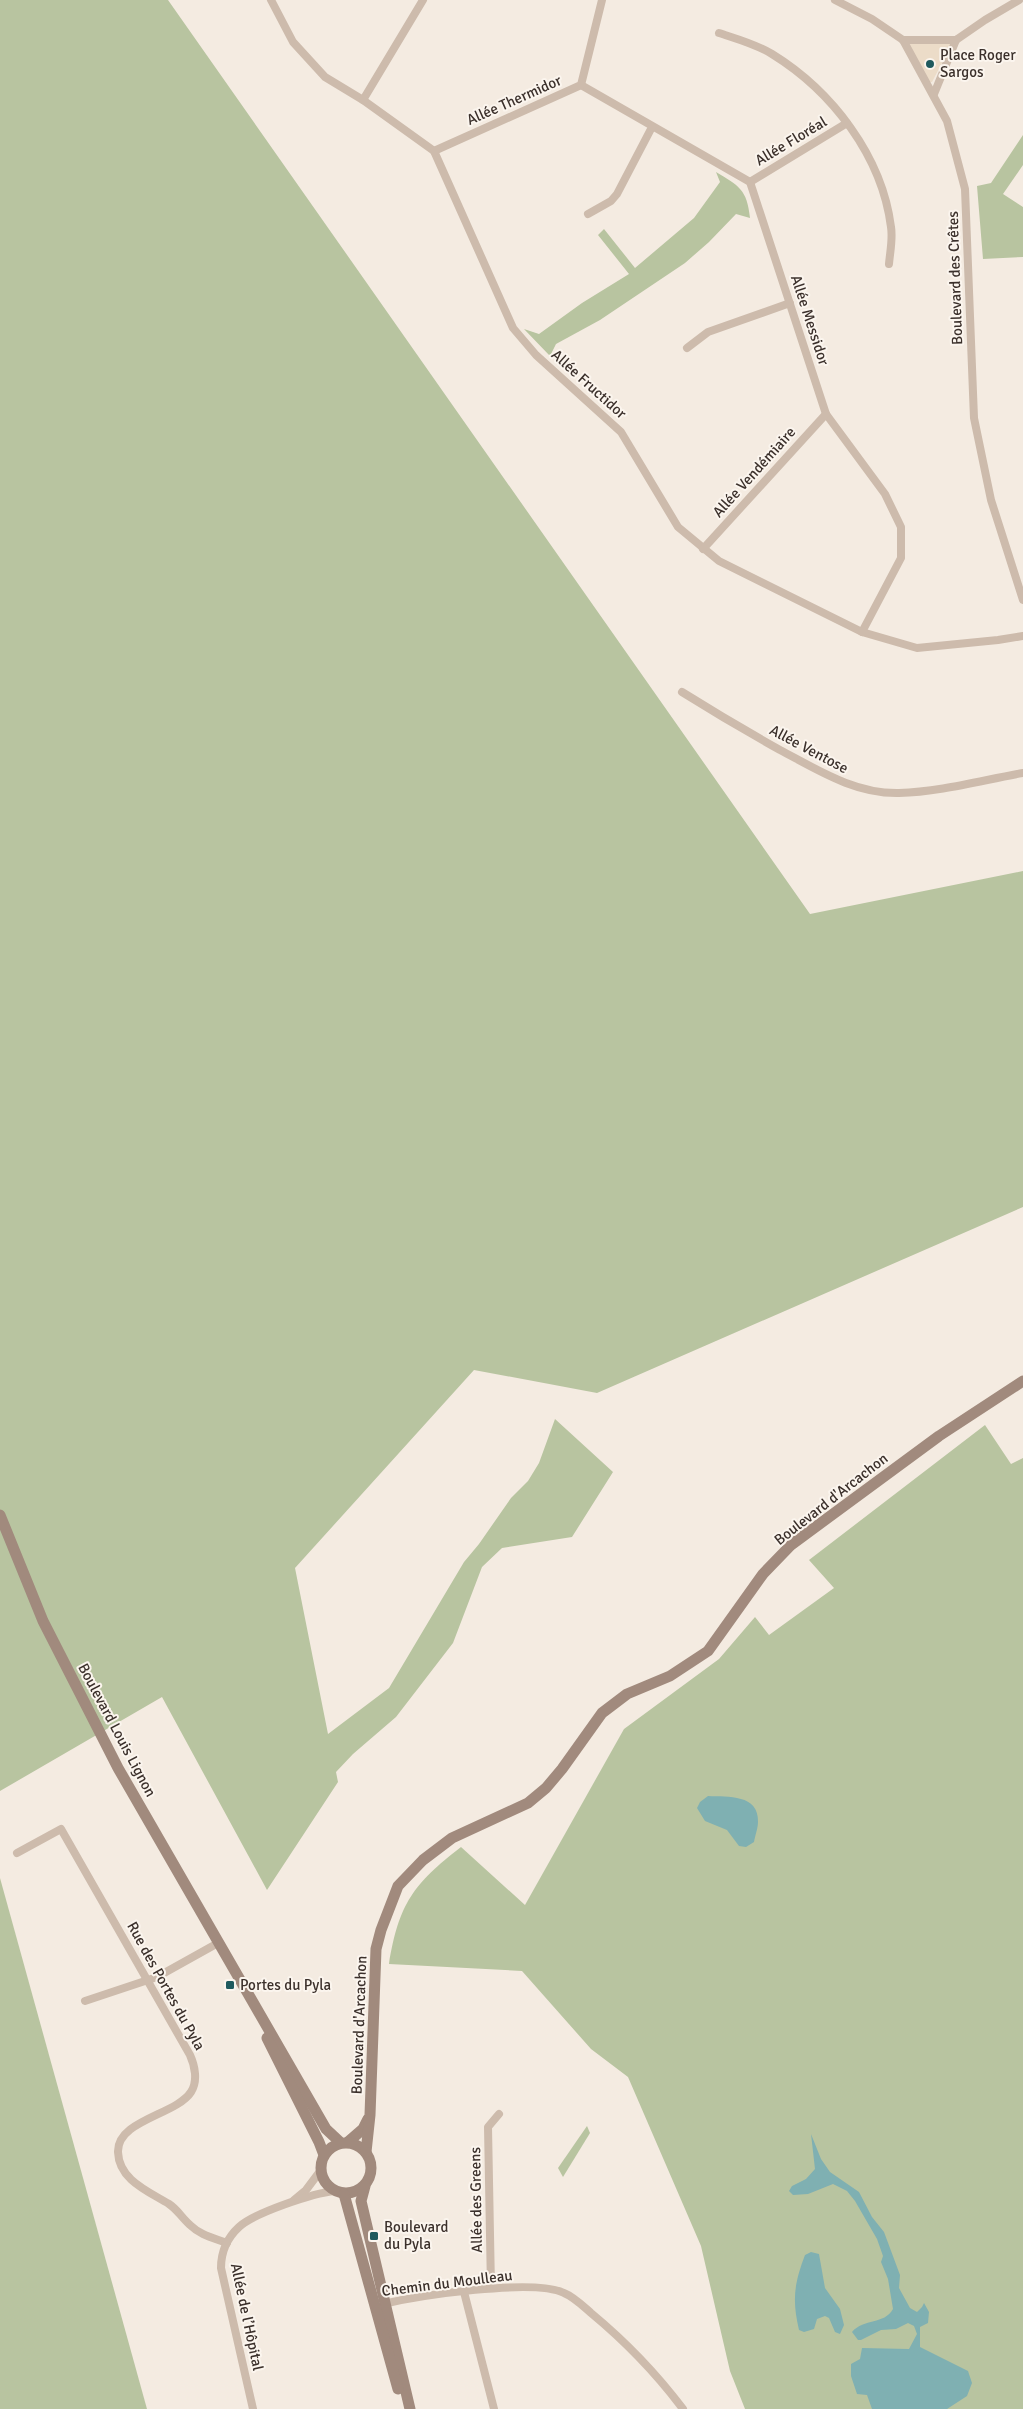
<svg xmlns="http://www.w3.org/2000/svg" width="1023" height="2409" font-family="Signika,sans-serif">
<style>
.green{fill:#b8c4a0}
.plaza{fill:#ecdcc8}
.water{fill:#7fb0b2}
.lines{fill:none;stroke-linecap:round;stroke-linejoin:round}
.street{stroke:#cdbbac;stroke-width:8}
.secondary{stroke:#a18a7d;stroke-width:11}
.poi-dot{fill:#1f5a5e;stroke:#fbf5ee;stroke-width:2}
.labels{text-anchor:middle;dominant-baseline:central;stroke-width:4;stroke-linejoin:round;paint-order:stroke}
.poi-label{font-size:15px;fill:#3b302b;stroke:#fbf5ee;text-anchor:start}
.street-label{font-size:15px;fill:#3b302b;stroke:#fbf5ee}
</style>
<rect width="100%" height="100%" fill="#f4ebe1"/>
<!-- green -->
<g class="green">
<path d="M0,0h168l642,914 213,-43v336l-426,186 -123,-23 -179,198 33,166 61,-46 75,-126 15,-18 32,-46 17,-17 11,-18 16,-44 58,53 -41,65 -70,11 -20,19 -29,76 -57,74 -43,37 -17,18 2,10 -71,108 -105,-193 -162,94z"/>
<path d="M1023,135v30l-20,29 20,13v50l-40,2 -6,-73 14,-3z"/>
<path d="M716,172c23,14 31,17 34,46l-14,-4 -27,28 -24,21 -85,57 -44,24 -6,12 -26,-27 15,5 43,-31 47,-29 -31,-39 6,-6 31,39 59,-50 26,-36z"/>
<path d="M985,1425l26,39 12,-6v951h-278l-15,-38 -29,-125 -73,-169 -37,-28 -69,-78 -133,-7c10,-60 24,-80 72,-117l64,58 99,-176 95,-70 36,-42 14,18 65,-47 -25,-28z"/>
<path d="M0,1878l147,531h-147z"/>
<path d="M587,2126l3,7 -27,44 -5,-9z"/>
</g>
<!-- plaza -->
<path class="plaza" d="M911,42l41,2 -20,38h-4l-19,-35z"/>
<!-- water -->
<g class="water">
<path d="M708,1796c20,1 51,-2 50,26 0,6 -3,14 -4,20l-8,5 -7,-1 -12,-16 -22,-9 -8,-13 3,-6z"/>
<path d="M811,2134l10,25 9,13 29,20 13,25 12,15 16,43 -1,13 11,20 7,4 5,-5 2,-4 5,9 -1,11 -8,4v20l48,24 4,12 -5,13 -20,13h-75l-5,-14 -10,-1 -6,-18v-12l9,-5 2,-11 47,1 8,-15 -3,-8 -6,-3 -12,6 -15,1 -20,10h-3l-6,-8c12,-14 32,-7 41,-23l-5,-30 -7,-17 2,-6 -6,-17 -22,-38 -8,-10 -14,-7 -25,10 -15,1 -4,-4 3,-5 14,-7 9,-10z"/>
<path d="M811,2252l8,2 6,34 15,21 4,16 -4,9 -5,-2 -6,-14 -4,-2 -8,3 -3,10 -10,3 -5,-2c-7,-30 -5,-46 6,-75z"/>
</g>
<g class="lines">
<!-- street -->
<g class="street">
<path d="M271,0l22,42 32,35 38,23 71,51 79,177 23,27 85,77 57,95 41,34 143,71 55,16 81,-8 25,-4"/>
<path d="M835,0l37,19 31,21 44,81 18,68 9,229 17,82 32,100"/>
<path d="M719,33c18,6 37,11 53,21 60,37 110,102 119,173 2,12 -1,25 -2,37"/>
<path d="M903,40h53l29,-20 34,-20"/>
<path d="M581,85l169,97 76,232 59,80 16,33v31l-39,74"/>
<path d="M934,94l22,-54"/>
<path d="M363,100l60,-100"/>
<path d="M434,151l147,-66 21,-85"/>
<path d="M750,182l97,-59"/>
<path d="M588,214l23,-13 6,-7 35,-67"/>
<path d="M687,348l21,-16 82,-29"/>
<path d="M703,549l123,-135"/>
<path d="M682,692c32,20 64,39 98,58 38,20 75,44 119,43 41,-1 84,-13 124,-20"/>
<path d="M17,1853l44,-24 129,226c5,11 8,26 1,37 -15,23 -74,28 -73,60 1,28 30,39 51,52 8,5 13,14 21,21 10,10 24,13 37,18"/>
<path d="M85,2001l72,-24 61,-34"/>
<path d="M294,2200l12,-10 15,-20"/>
<path d="M491,2288l-3,-161 11,-13"/>
<path d="M464,2292l30,117"/>
<path d="M383,2304c35,-8 150,-26 181,-11 10,4 19,13 27,20 35,29 65,60 92,96"/>
<path d="M253,2409l-32,-141c0,-15 6,-30 18,-41 15,-14 74,-34 96,-36"/>
</g>
<!-- secondary -->
<g class="secondary">
<path d="M0,1515l43,106 75,147 208,361 15,14"/>
<path d="M267,2038l52,104 5,13"/>
<path d="M348,2142l15,-13 5,-10"/>
<circle cx="346" cy="2168" r="25"/>
<path d="M366,2152l4,-37 6,-166 5,-19 17,-44 25,-26 29,-22 76,-35 18,-15 16,-19 40,-56 25,-19 43,-18 38,-25 55,-77 28,-29 148,-109 84,-55"/>
<path d="M365,2186l-4,15 49,208"/>
<path d="M344,2194l54,195"/>
</g>
</g>
<!-- markers -->
<g class="poi-dot">
<circle cx="930" cy="64" r="5"/>
<rect x="225" y="1980" width="10" height="10" rx="2.5"/>
<rect x="369" y="2231" width="10" height="10" rx="2.5"/>
</g>
<g class="labels">
<!-- poi labels -->
<g class="poi-label">
<text x="940" y="55">Place Roger<tspan x="940" dy="17">Sargos</tspan></text>
<text x="240" y="1985">Portes du Pyla</text>
<text x="384" y="2227">Boulevard<tspan x="384" dy="17">du Pyla</tspan></text>
</g>
<!-- street labels -->
<g class="street-label">
<text transform="translate(514 100) rotate(-24)">Allée Thermidor</text>
<text transform="translate(791 141) rotate(-31)">Allée Floréal</text>
<text transform="translate(955 278) rotate(-92)">Boulevard des Crêtes</text>
<text transform="translate(810 320) rotate(72)">Allée Messidor</text>
<text transform="translate(589 384) rotate(42)">Allée Fructidor</text>
<text transform="translate(754 472) rotate(-48)">Allée Vendémiaire</text>
<text transform="translate(809 749) rotate(28)">Allée Ventose</text>
<text transform="translate(831 1499) rotate(-38)">Boulevard d'Arcachon</text>
<text transform="translate(117 1730) rotate(62)">Boulevard Louis Lignon</text>
<text transform="translate(166 1986) rotate(61)">Rue des Portes du Pyla</text>
<text transform="translate(359 2025) rotate(-88)">Boulevard d'Arcachon</text>
<text transform="translate(476 2200) rotate(-91)">Allée des Greens</text>
<text transform="translate(447 2283) rotate(-7)">Chemin du Moulleau</text>
<text transform="translate(247 2317) rotate(78)">Allée de l’Hôpital</text>
</g>
</g>
</svg>
